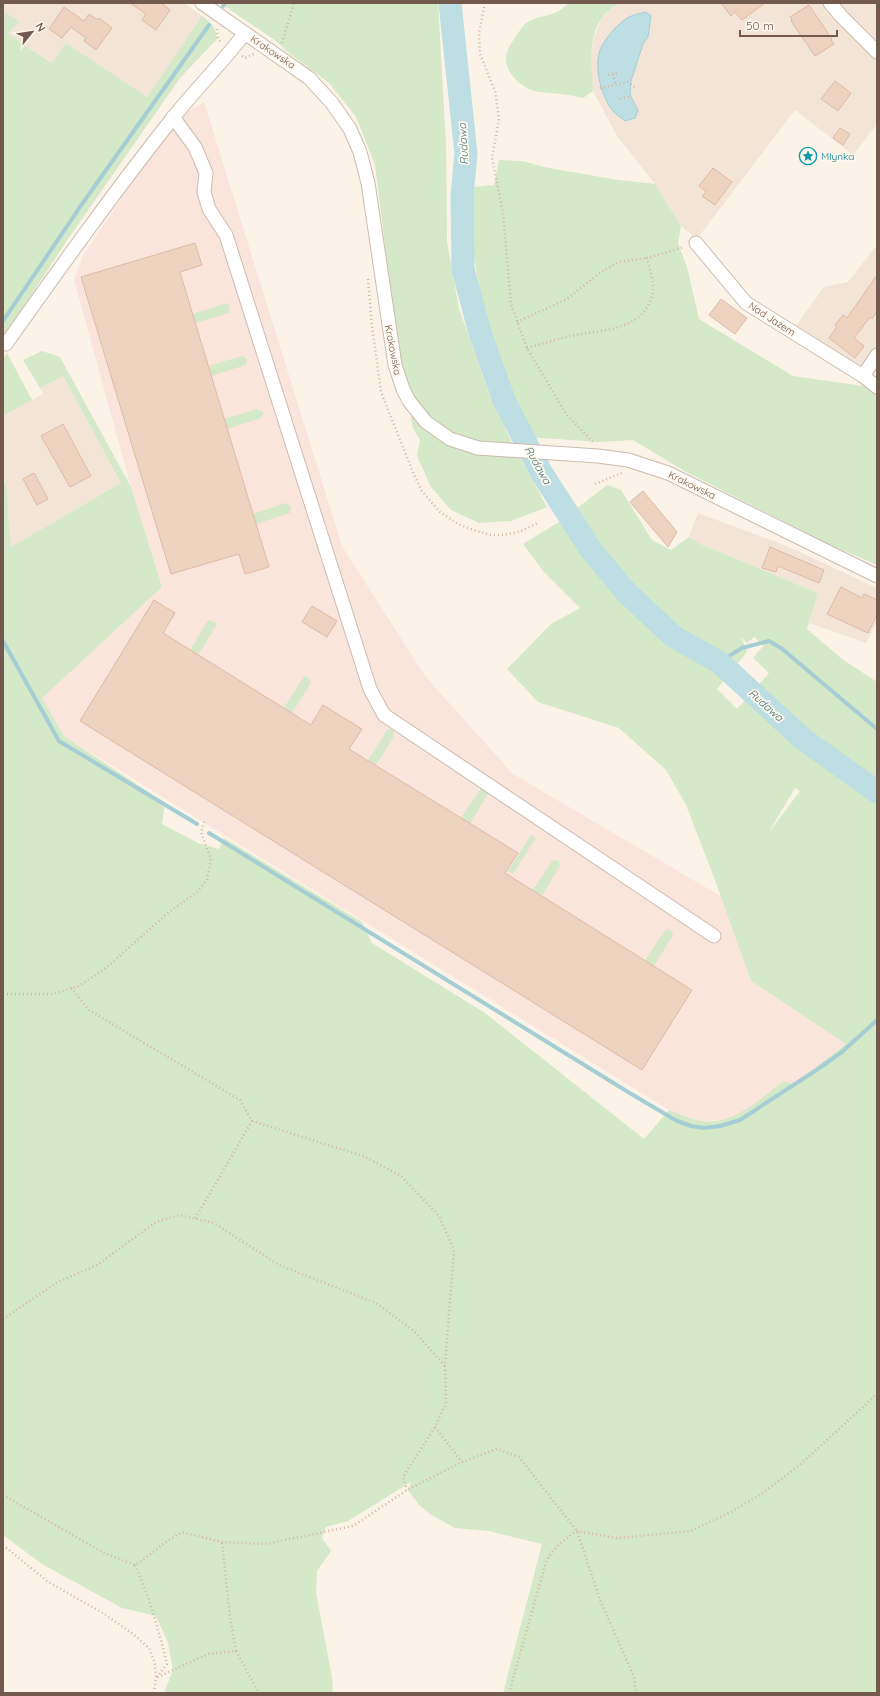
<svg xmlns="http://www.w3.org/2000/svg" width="880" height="1696" font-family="Quicksand,sans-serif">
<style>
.residential{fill:#f2e5d7}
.commercial{fill:#fae5dd}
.green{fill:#d5e8c7;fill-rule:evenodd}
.water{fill:#bddee3;stroke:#a4ced4}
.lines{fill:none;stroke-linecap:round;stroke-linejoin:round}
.stream{stroke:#a4ced4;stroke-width:4}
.river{stroke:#bddee3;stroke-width:23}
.building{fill:#eed3c1;stroke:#e0b9a3}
.minor-casing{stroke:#ccbbaf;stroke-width:15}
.path{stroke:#d4b6a4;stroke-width:2.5;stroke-dasharray:1 3;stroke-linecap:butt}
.minor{stroke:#fff;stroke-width:13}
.labels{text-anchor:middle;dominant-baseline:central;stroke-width:3.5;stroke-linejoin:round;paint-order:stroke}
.street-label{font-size:10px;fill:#735a4e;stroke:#fef7ee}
.culture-label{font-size:10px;fill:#0d838f;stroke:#fef7ee;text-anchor:start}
.water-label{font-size:11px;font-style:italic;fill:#46767e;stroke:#fef7ee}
</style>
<rect width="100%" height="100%" fill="#fbf3e8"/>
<!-- residential -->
<g class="residential">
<path d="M3,3h181l18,13 -55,81 -81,-54 -13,20 -45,-29 11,-13 -16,-10z"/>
<path d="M618,3h259v121l-24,31 -58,-45 -98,129 -16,-13 -26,-42 -38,-48 -24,-45 -2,-27 2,-23 9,-23z"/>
<path d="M877,245v104l-12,16 -11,2 -61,-37 31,-43 24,-5z"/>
<path d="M63,376l58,107 -110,64 -5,-62 -3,-6v-63l40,-22 -3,-6z"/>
<path d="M698,513l89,33 90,42v34l-11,21 -57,-20 9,-30 -120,-50 -9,-6z"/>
</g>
<!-- commercial -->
<path class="commercial" d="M204,102l138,444 83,130 88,98 209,123 29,84 96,63 -53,40 -11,-3 -43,33 -17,6 -22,1 -32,-11 -605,-374 -23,-38 121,-111 -31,-100 -57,-207 9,-24 39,-59 58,-81z"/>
<!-- green -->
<g class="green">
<path d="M220,3h218l8,141 1,98 12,67 30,84 23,50 35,64 -36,14 -32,2 -28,-13 -20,-23 -14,-31 3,-16 -7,-12 -17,-96 -21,-167 -19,-48 -27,-34 -39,-29 -14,-13z"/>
<path d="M569,3h49c-5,5 -12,9 -16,15 -15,21 -10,50 -9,73l-10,7c-16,-5 -33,-4 -49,-7 -14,-4 -33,-22 -27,-39 2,-6 14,-24 18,-28 9,-8 22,-7 32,-12 4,-2 8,-6 12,-9z"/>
<path d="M3,11l16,10 -11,13 44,29 14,-20 81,54 55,-81c9,7 14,11 15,23l-37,39 -112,161 -65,99z"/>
<path d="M499,160l23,1 27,7 69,12 37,4 26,42 -3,17 9,24 12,52 94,57 70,10 14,9v170l-51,-22 -140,-71 -53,-32 -34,2 -70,-5 -25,-58 -20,-60 -13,-83v-49l23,-2z"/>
<path d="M227,303l3,3 -1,7 -34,10 -3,-9z"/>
<path d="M42,351l18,6 71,130 31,100 -120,111 22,38 101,67 -3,21 36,19 21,6 5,-11 138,84 10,21 113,70 159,126 25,-29c10,3 21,9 32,11 33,5 58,-22 82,-40l11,3 52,-40 -95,-63 -36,-101 -29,-75 -20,-35 -47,-42 -81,-26 -31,-33 44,-45 29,-16 -36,-36 -21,-28 36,-22 48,-37 14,5 31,50 19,10 18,-13 9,6 120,50 -11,36 35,30 35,23v1011h-374l39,-149 -53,-13 -34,-3 -25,-14 -11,-9 -11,-15 3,-8 -63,39 -22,6 -4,11 9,13 -14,20 -1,22 16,84 1,16h-169l9,-23 -5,-27 -12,-27 -34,-8 -80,-44 -39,-29v-1056l3,6 5,62 110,-64 -58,-107 -23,12 -17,-28zM741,637l6,6 7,-6 10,8 -11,13 16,15 -32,36 -20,-20 30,-37zM795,788l5,3 -30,40v-1z"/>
<path d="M7,353l25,47 -29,16v-58z"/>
<path d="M242,356l5,3 -1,6 -35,11 -3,-10z"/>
<path d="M257,409l6,3v3l-2,3 -34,11 -3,-10z"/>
<path d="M285,503l6,3 -1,7 -34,11 -3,-10z"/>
<path d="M210,620l6,3v3l-18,29 -8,-5 17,-28z"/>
<path d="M304,676l4,1 3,6 -19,30 -8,-5z"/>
<path d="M389,729l4,1 1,6 -18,29 -8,-5 19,-30z"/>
<path d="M481,788l7,3v3l-18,30 -9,-6z"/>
<path d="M531,835l5,3 -23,36 -5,-3z"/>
<path d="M556,860h2l2,6 -18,30 -9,-6 19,-29z"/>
<path d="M668,929l4,3 1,3 -19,31 -9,-6 20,-30z"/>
</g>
<!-- water -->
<path class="water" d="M646,12l5,4 -3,21 -5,7 -12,37 -1,14 8,15 -3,8 -10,3c-3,-3 -9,-6 -12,-10 -12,-15 -19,-43 -13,-61 4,-10 15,-23 23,-29 7,-6 15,-7 23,-9z"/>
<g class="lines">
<!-- stream -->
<g class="stream">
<path d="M223,6l2,-3"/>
<path d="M3,321l79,-117 127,-179"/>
<path d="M3,641l56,100 138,83"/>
<path d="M719,662l23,-14 27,-7 12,7 96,81"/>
<path d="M209,833l419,259 49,29 14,5 13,2 16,-2 20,-6 78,-51 24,-17 35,-32"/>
</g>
<!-- river -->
<path class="river" d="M450,3l16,151 -4,41 1,74 17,64 24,67 37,72 50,78 35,42 48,45 45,25 84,77 74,53"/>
</g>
<!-- building -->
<g class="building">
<path d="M130,3h31l9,7 -14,20 -14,-10 4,-6z"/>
<path d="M721,3h44l-23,17 -7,-8 -4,4z"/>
<path d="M809,5l23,34 -1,1 3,4 -19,12 -24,-35 1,-1 -2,-3z"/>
<path d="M64,7l20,14 5,-7 9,6 1,-2 13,10 -16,22 -12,-9 2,-3 -15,-11 -9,11 -13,-9z"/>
<path d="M835,81l16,12 -13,18 -17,-12z"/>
<path d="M840,128l10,6 -7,11 -10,-7z"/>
<path d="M713,168l19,14 -17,23 -13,-9 4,-4 -7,-6z"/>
<path d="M195,243l7,22 -22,7 89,295 -24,7 -6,-20 -68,20 -90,-297z"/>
<path d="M877,275v36l-5,8 -2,-2 -16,21 10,8 -9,12 -26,-20 8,-11 -2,-2 8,-10 4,3z"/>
<path d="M721,299l26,19 -12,16 -26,-19z"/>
<path d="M63,424l28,52 -21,11 -29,-51z"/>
<path d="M34,473l14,26 -11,6 -14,-26z"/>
<path d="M643,491l34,41 -9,15 -38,-45z"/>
<path d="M770,547l54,23 -5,13 -41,-17 -2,6 -14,-4z"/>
<path d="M841,587l21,11 2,-4 13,6v15l-9,18 -41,-19z"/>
<path d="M154,600l21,13 -12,20 148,92 12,-20 39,24 -13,20 169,104 -13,20 187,117 -50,80 -562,-349z"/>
<path d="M312,606l25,15 -10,16 -25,-15z"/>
</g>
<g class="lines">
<defs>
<g id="minor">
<path d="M202,3l107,75 23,25 18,26 10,23 8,31 27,182 8,24 6,12 17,21 24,17 28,9 120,8 30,4 40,13 209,103"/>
<path d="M830,3l11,13 36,36"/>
<path d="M173,117l22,30 11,26 -2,19 5,17 17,26 144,454 14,26 330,221"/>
<path d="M696,243l50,60 117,73"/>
<path d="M6,344c54,-76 108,-152 166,-225 23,-29 50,-56 73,-86"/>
<path d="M877,355l-14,21 14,11"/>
</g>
</defs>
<!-- minor casing -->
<use href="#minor" class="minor-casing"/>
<!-- path -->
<g class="path">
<path d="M485,3l-6,30 1,21 15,37 4,28 -7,39 11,55 8,91 16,44 39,66 29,30"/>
<path d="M217,29l1,10 3,3"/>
<path d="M282,43l12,-40"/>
<path d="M242,56l3,2 9,-4"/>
<path d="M613,74l3,11"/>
<path d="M608,75l10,-2"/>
<path d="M600,88l28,-6 8,6"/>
<path d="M620,99l12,-3"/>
<path d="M368,279l4,47 9,66 33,83 8,16 18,21 18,12 18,7 15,4h11l17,-3 19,-9"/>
<path d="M517,322l50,-23 34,-27 18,-10 28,-4"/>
<path d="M527,348c15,-4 29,-9 44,-12 31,-7 75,-4 82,-45 1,-8 -4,-25 -6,-33l37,-11"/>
<path d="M595,484l27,-11"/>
<path d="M71,988l18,22 151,90 12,21 -57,98"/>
<path d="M3,994h50l26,-8 27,-18 63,-56 28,-20 10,-12 4,-21 -10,-27 4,-12"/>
<path d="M252,1121l111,35 38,20 38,40 15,34 -9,116 1,37 -11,24 -32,50 4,13"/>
<path d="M3,1319l55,-37 39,-17 59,-43 23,-7 35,8 65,42 97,38 37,27 32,36"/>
<path d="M435,1427l27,35"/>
<path d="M3,1495l101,58 31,12c16,-10 30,-24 47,-33l40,10 43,2 88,-18 54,-36 55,-28 35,-13 22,8 58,74 23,69 34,77 2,16"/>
<path d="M3,1545l44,36 59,34 27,19 16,14 6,15 1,15 52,-24 28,-3 -6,-34 -8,-75"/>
<path d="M135,1565c14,32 24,65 32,99l-11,14 -2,15"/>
<path d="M236,1651l23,42"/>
<path d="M509,1693l37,-131c7,-14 18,-23 31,-31l39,7 75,-7 40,-19 32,-19 39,-30 75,-69"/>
</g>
<!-- minor -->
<use href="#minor" class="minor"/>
</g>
<!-- icons -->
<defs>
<symbol id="sight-ring" viewBox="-11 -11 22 22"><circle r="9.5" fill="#fef7ee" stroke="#0f9aa8" stroke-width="1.5"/><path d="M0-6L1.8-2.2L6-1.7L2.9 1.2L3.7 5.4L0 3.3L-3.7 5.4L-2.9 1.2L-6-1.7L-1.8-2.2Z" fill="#0f9aa8"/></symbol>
</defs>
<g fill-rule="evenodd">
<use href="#sight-ring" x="798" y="146" width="20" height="20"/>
</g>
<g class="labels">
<!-- street labels -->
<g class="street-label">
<text transform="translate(273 52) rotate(34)">Krakowska</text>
<text transform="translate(772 319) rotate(33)">Nad Jazem</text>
<text transform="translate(393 350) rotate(79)">Krakowska</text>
<text transform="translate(692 485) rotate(26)">Krakowska</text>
</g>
<!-- culture labels -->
<g class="culture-label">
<text x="821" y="156">Młynka</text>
</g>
<!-- water labels -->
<g class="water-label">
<text transform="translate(463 144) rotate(-93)">Rudawa</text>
<text transform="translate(538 465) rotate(61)">Rudawa</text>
<text transform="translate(766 705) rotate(42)">Rudawa</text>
</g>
</g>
<!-- border -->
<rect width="880" height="1696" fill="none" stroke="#735a4e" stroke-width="8"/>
<!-- north arrow -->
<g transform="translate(32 32) rotate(60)" stroke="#fef7ee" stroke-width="3" paint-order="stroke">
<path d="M0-3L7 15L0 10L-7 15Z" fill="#735a4e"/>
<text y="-6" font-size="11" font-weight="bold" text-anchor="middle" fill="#735a4e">N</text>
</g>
<!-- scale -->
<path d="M740 30v6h97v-6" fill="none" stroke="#735a4e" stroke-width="2"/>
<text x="746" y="30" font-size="12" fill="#735a4e" stroke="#fef7ee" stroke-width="3" paint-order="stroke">50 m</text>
</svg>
